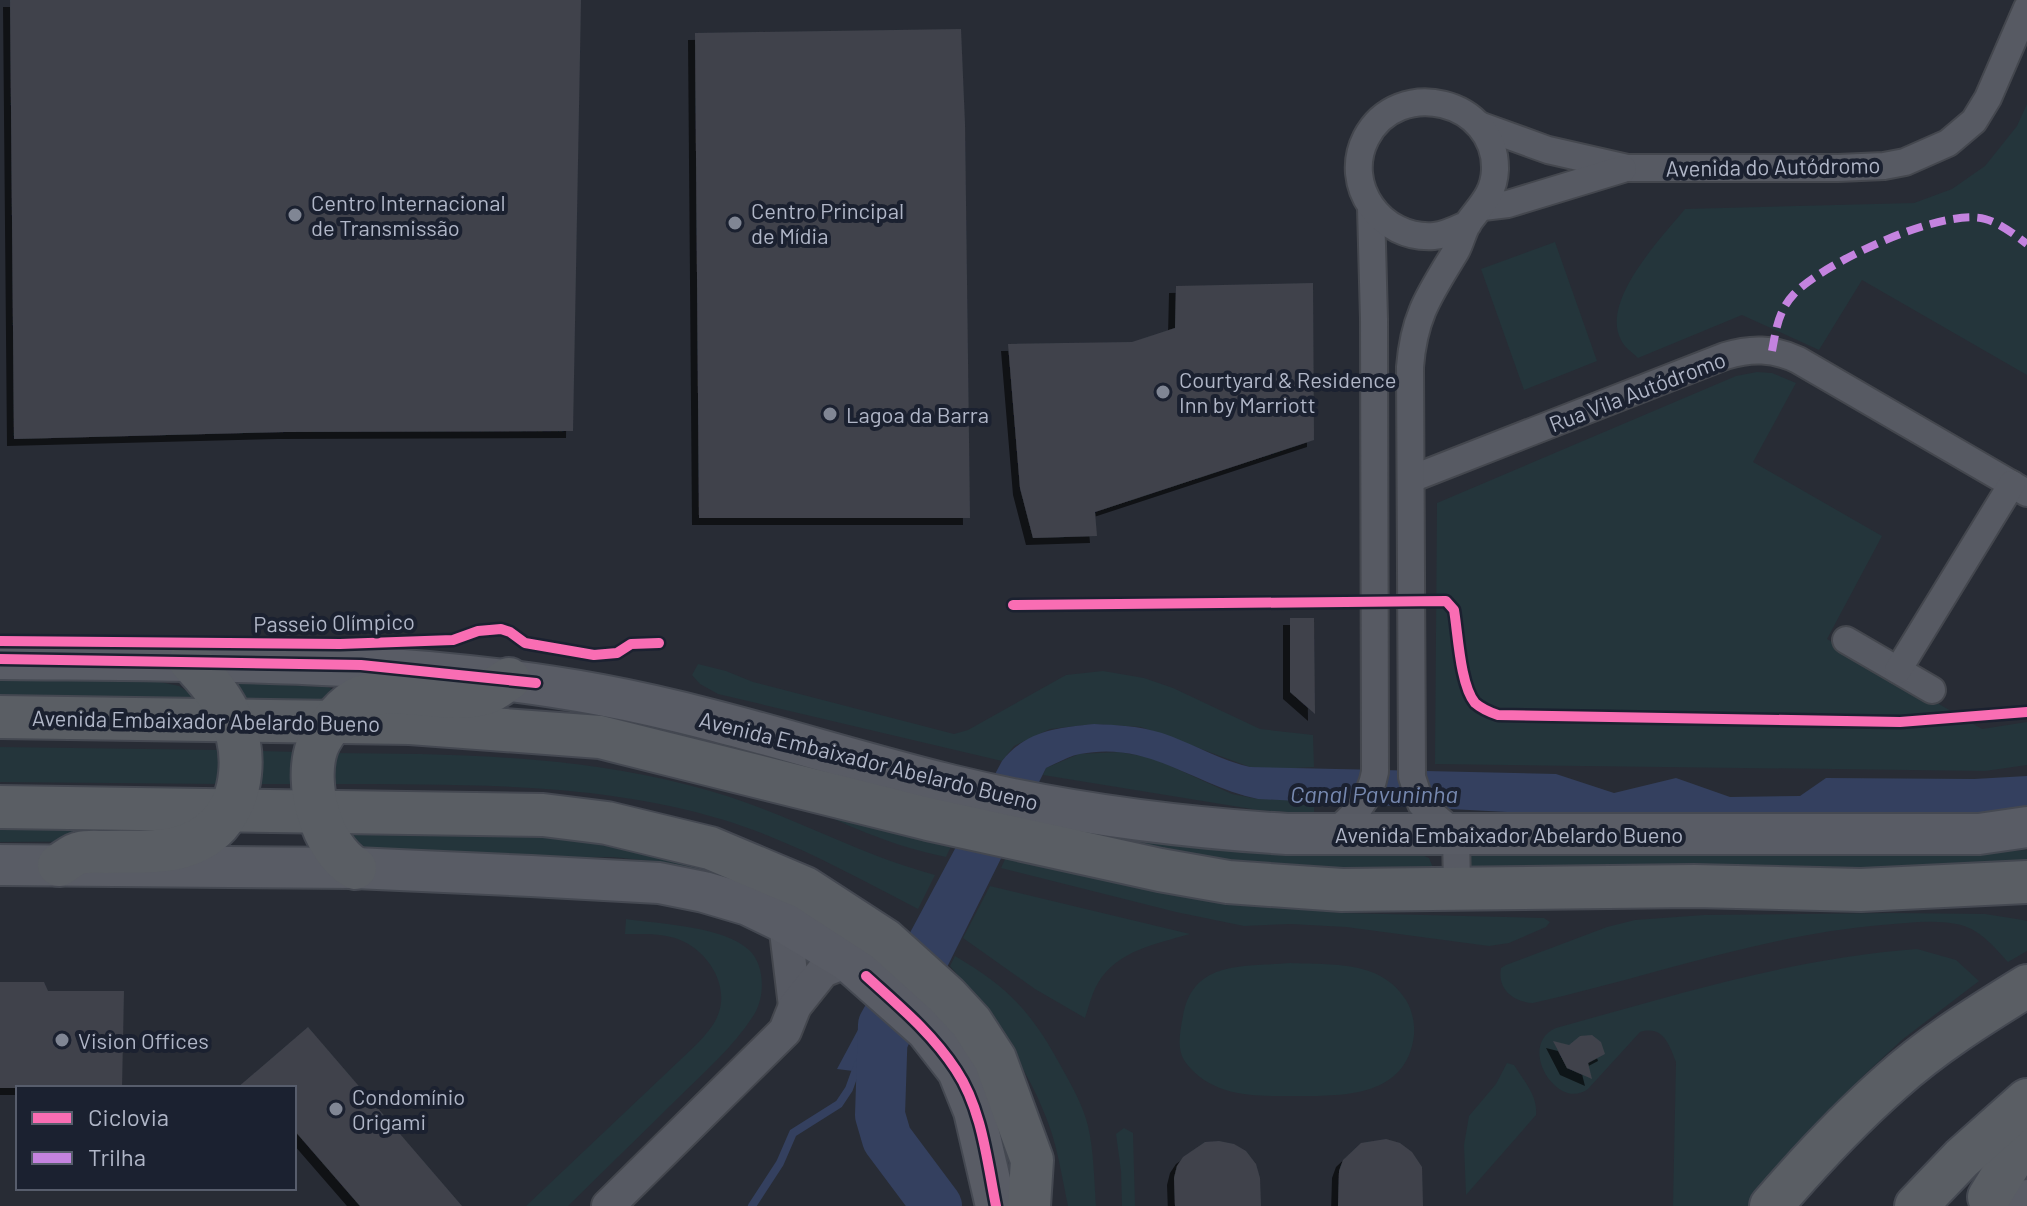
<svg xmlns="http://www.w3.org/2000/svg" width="2027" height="1206" font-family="Barlow,sans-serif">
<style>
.green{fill:#24353b}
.water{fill:#34405f}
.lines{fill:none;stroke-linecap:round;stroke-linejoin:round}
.stream{stroke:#34405f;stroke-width:8}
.river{stroke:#34405f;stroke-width:50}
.building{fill:#3f424b;filter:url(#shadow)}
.minor-casing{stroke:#44474e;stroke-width:30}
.tertiary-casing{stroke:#44474e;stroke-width:36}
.primary-casing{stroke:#454952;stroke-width:44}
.trunk-casing{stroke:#444851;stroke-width:46}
.minor{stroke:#575a63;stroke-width:26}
.tertiary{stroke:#575a63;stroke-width:32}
.primary{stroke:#595c65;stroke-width:40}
.trunk{stroke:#5a5e64;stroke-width:42}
.quiet{stroke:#c483df;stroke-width:8;stroke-dasharray:16 8;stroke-linecap:butt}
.cycleway-casing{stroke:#1b2130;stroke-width:15}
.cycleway{stroke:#f96db3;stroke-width:10}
.poi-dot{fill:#808694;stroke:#1b2130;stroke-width:3}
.labels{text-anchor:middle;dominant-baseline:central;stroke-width:8;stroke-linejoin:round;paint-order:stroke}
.street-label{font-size:22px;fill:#b0b6c7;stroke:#1b2130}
.poi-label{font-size:22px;fill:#b0b6c7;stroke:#1b2130;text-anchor:start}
.water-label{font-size:24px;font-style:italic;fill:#7789b0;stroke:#1b2130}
</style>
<defs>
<filter id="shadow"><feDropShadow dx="-7" dy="7" stdDeviation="0" flood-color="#0009"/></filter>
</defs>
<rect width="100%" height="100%" fill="#282c35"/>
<!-- green -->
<g class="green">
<path d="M2027,104v271l-165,-95 -43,70 -77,-35 -104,43c-6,-6 -14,-11 -17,-18 -21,-39 41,-103 64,-131l229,-6 38,-14 33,-23 32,-40z"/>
<path d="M1555,242l42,119 -73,29 -43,-121z"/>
<path d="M1757,372l15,1 24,10 -43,79 129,74 -55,103 155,90 45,-7v43l-42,6 -550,-7 2,-261 299,-127z"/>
<path d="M698,664l28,7 27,11 201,52 14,-4 98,-55 37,-4 41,7 29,10 87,41 53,6 1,32 -36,2 -28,-2 -109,-40 -47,-3 -44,5 -36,17 -12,15 -284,-67 -18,-10 -8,-9z"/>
<path d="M0,679l155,2 24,5 23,15 -202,3z"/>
<path d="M242,683l86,4 6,3 -11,15 -74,-1 -12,-16v-3z"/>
<path d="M0,747l220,3 -1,34 -219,-2z"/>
<path d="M261,751l36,1v32h-36z"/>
<path d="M1119,752l34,6 79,36 26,5 56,1v14l-56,-4 -215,-35 3,-7 33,-14z"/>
<path d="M331,753c135,1 269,2 399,44 69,23 134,59 205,78l-17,34c-64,-33 -126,-68 -194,-89 -128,-39 -262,-35 -394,-36z"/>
<path d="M821,813l134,25 -9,19c-45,-9 -84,-25 -125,-44z"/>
<path d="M1030,819l259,33 133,3 7,3 5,12 -92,3 -168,-17z"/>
<path d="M0,825l182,2 -30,14 -152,1z"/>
<path d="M352,833h237l196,58 -116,-28 -56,-6 -212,2 -36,-8 -15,-16z"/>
<path d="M2027,850v18l-47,4 -513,-2v-16l512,-1z"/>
<path d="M1008,853l236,51 99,9 201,5 6,4 -4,5 -37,16 -20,3 -143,-19 -56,-3 -46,2 -68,-14 -175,-44z"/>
<path d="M990,886l200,48c-34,10 -72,16 -92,49 -6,10 -9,23 -13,35l-50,-29 -72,-51z"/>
<path d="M1892,913l93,1 38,6 4,1v30l-19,11c-14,-15 -26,-31 -47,-37 -24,-6 -54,-2 -79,0 -119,10 -232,52 -349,78 -19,-1 -36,-13 -32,-35l5,-3 101,-38 28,-7 69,-5z"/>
<path d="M626,919c33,5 98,7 123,31 16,15 16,45 6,63 -20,33 -51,59 -78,86 -36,36 -73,71 -109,107h-42l171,-162c9,-10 18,-19 22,-32 10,-31 -15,-65 -44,-74 -16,-5 -34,-4 -50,-4z"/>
<path d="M1917,949l39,11 23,21 -76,58 -40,37 -114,130h-76l3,-144c-7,-18 -13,-37 -36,-30l-52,57c-31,23 -72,-44 -32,-61 119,-33 237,-70 361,-79z"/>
<path d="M955,956c55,32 78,58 108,114 10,18 20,36 25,56 6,26 6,54 8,80h-28c-5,-24 -9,-49 -16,-72 -19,-59 -62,-122 -102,-168z"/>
<path d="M1290,963c42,2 91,-3 116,37 6,10 9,23 8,35 -7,61 -68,61 -115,61 -40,0 -85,3 -113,-33 -10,-13 -6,-31 -3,-47 10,-57 62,-49 107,-53z"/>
<path d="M1507,1063l7,2c10,16 24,31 22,50l-70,80 -2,-50 5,-29 27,-32z"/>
<path d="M1124,1128l9,5 2,73h-13l-1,-35 -5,-37z"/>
</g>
<!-- water -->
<path class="water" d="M1094,724c23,1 45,2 68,9 30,10 57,27 88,34l306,7 58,19 62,-15 54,19 70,-1 26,-18 148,1 53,-3v47l-267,2 -502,-26c-64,-13 -108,-59 -178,-45 -11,2 -23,9 -34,14l-153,308 -56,-7 165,-308c25,-31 55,-33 92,-37z"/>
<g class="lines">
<!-- stream -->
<path class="stream" d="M752,1206l28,-43 13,-30 46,-29 10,-15 9,-25"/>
<!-- river -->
<path class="river" d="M892,1009l-9,16 -3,90 7,24 50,67"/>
</g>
<!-- building -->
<g class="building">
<path d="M10,0h571l-8,431 -288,1 -271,7z"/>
<path d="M961,29l4,95 5,394h-271l-4,-485z"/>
<path d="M1313,283l1,157 -219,72 2,24 -64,2 -13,-50 -12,-144 124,-2 43,-14 1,-42z"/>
<path d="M1290,618h24l1,96 -25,-22z"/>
<path d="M0,982h44l4,9h76l-2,97h-122z"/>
<path d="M308,1027l154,179h-102l-66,-76v-42h-57z"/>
<path d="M1592,1035l9,7 4,12 -17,9 4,16 -25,-11 -14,-27 16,4 11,-9z"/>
<path d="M1386,1139l14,4 12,9 10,15 1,39h-85l1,-35 4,-11 18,-17z"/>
<path d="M1219,1141l15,3 12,7 10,13 4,14 1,28h-86l-1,-28 3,-12 6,-9 22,-15z"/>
</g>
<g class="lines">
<defs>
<g id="minor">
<path d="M1479,125l69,25 79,18h211l46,-2 21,-4 43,-19 26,-22 14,-23 39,-90"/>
<path d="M1483,207l25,-3 115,-35"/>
<path d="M1411,479l314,-123c26,-8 48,-8 73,4l229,133"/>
<path d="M1846,640l86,50"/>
<path d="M1898,670l114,-186"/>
<path d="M1332,834c21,-17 38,-34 43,-62l-1,-453 -3,-111"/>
<path d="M1457,888l-1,-54 -35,-30 -9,-27 -2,-410c4,-52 20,-73 46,-116 5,-9 7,-20 12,-28 13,-18 26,-29 27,-53 2,-70 -97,-94 -129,-32 -24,47 15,102 68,98 12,-1 23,-7 34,-12"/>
</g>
<g id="tertiary">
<path d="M785,923l10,83"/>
<path d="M608,1206l177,-175 10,-25 28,-35 25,-10"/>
</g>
<g id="primary">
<path d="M0,659c201,2 402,-1 601,36 118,22 232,61 349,90 110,27 224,42 337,49h692l48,-7"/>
<path d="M0,865l355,3 176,8 128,7 45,9 44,13 37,18 63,38 78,69 32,41 16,40 22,95"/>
<path d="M2021,1206l6,-6"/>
</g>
<g id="trunk">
<path d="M0,717l410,6 190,14 328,82 232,51 68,12 114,8 352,-4 167,4 166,-8"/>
<path d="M0,807l543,8 64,8 103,25 95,40 80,52 62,56 24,26 24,37 37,101 -3,46"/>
<path d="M59,865c7,-4 14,-11 21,-12 8,-2 17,-1 25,-1 41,-1 84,5 114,-28 13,-15 19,-30 21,-50 5,-46 -19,-81 -50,-113"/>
<path d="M355,868c-34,-20 -51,-85 -38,-121 4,-11 13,-22 20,-31 7,-8 14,-15 24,-19 40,-13 84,7 122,-3 9,-2 18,-10 26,-15"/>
<path d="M1989,1197l38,-62"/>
<path d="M1771,1206c37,-43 77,-86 120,-124 41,-37 89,-67 136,-96"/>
<path d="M1916,1206l46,-48 65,-58"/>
</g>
</defs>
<!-- minor casing -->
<use href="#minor" class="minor-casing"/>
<!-- tertiary casing -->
<use href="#tertiary" class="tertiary-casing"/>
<!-- primary casing -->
<use href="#primary" class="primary-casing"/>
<!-- trunk casing -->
<use href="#trunk" class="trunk-casing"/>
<!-- minor -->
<use href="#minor" class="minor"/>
<!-- tertiary -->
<use href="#tertiary" class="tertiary"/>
<!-- primary -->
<use href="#primary" class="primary"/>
<!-- trunk -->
<use href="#trunk" class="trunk"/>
<!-- quiet -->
<path class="quiet" d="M1772,351c4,-21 6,-40 22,-57 29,-31 149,-87 191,-75 15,4 30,16 42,25"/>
<defs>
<g id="cycleway">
<path d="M1013,605l433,-4 8,9c4,23 6,75 21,93 7,6 14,9 23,12l402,7 127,-10"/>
<path d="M0,641l340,3 113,-4 25,-9 23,-2 9,3 15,11 69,12 23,-2 14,-9 28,-1"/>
<path d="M0,659l361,6 175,18"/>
<path d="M866,976c32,29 66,57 90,94 26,39 31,91 40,136"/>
</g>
</defs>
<!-- cycleway casing -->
<use href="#cycleway" class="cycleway-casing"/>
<!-- cycleway -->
<use href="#cycleway" class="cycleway"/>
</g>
<!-- markers -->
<g class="poi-dot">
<circle cx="295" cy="215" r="8"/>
<circle cx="735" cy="223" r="8"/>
<circle cx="1163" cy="392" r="8"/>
<circle cx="830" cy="414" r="8"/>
<circle cx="62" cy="1040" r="8"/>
<circle cx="336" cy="1109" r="8"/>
</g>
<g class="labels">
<!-- street labels -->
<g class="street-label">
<text transform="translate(1773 166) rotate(-1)">Avenida do Autódromo</text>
<text transform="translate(1637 391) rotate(-21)">Rua Vila Autódromo</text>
<text transform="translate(334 622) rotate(-1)">Passeio Olímpico</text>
<text transform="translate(206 720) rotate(1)">Avenida Embaixador Abelardo Bueno</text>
<text transform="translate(869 760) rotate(14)">Avenida Embaixador Abelardo Bueno</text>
<text x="1509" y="834">Avenida Embaixador Abelardo Bueno</text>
</g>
<!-- poi labels -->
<g class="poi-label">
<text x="311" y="202">Centro Internacional<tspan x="311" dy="25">de Transmissão</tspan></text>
<text x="751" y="210">Centro Principal<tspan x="751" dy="25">de Mídia</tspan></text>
<text x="1179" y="379">Courtyard &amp; Residence<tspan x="1179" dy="25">Inn by Marriott</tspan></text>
<text x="846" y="414">Lagoa da Barra</text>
<text x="78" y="1040">Vision Offices</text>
<text x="352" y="1096">Condomínio<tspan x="352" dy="25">Origami</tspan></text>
</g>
<!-- water labels -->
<g class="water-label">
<text x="1374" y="793">Canal Pavuninha</text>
</g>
</g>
<!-- legend -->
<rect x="16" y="1086" width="280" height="104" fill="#1b2130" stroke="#575d6c" stroke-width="2"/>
<rect x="32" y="1112" width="40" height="12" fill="#f96db3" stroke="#575d6c" stroke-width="2"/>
<text x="88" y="1126" font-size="24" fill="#b0b6c7">Ciclovia</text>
<rect x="32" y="1152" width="40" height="12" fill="#c483df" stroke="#575d6c" stroke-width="2"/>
<text x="88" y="1166" font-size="24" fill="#b0b6c7">Trilha</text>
</svg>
